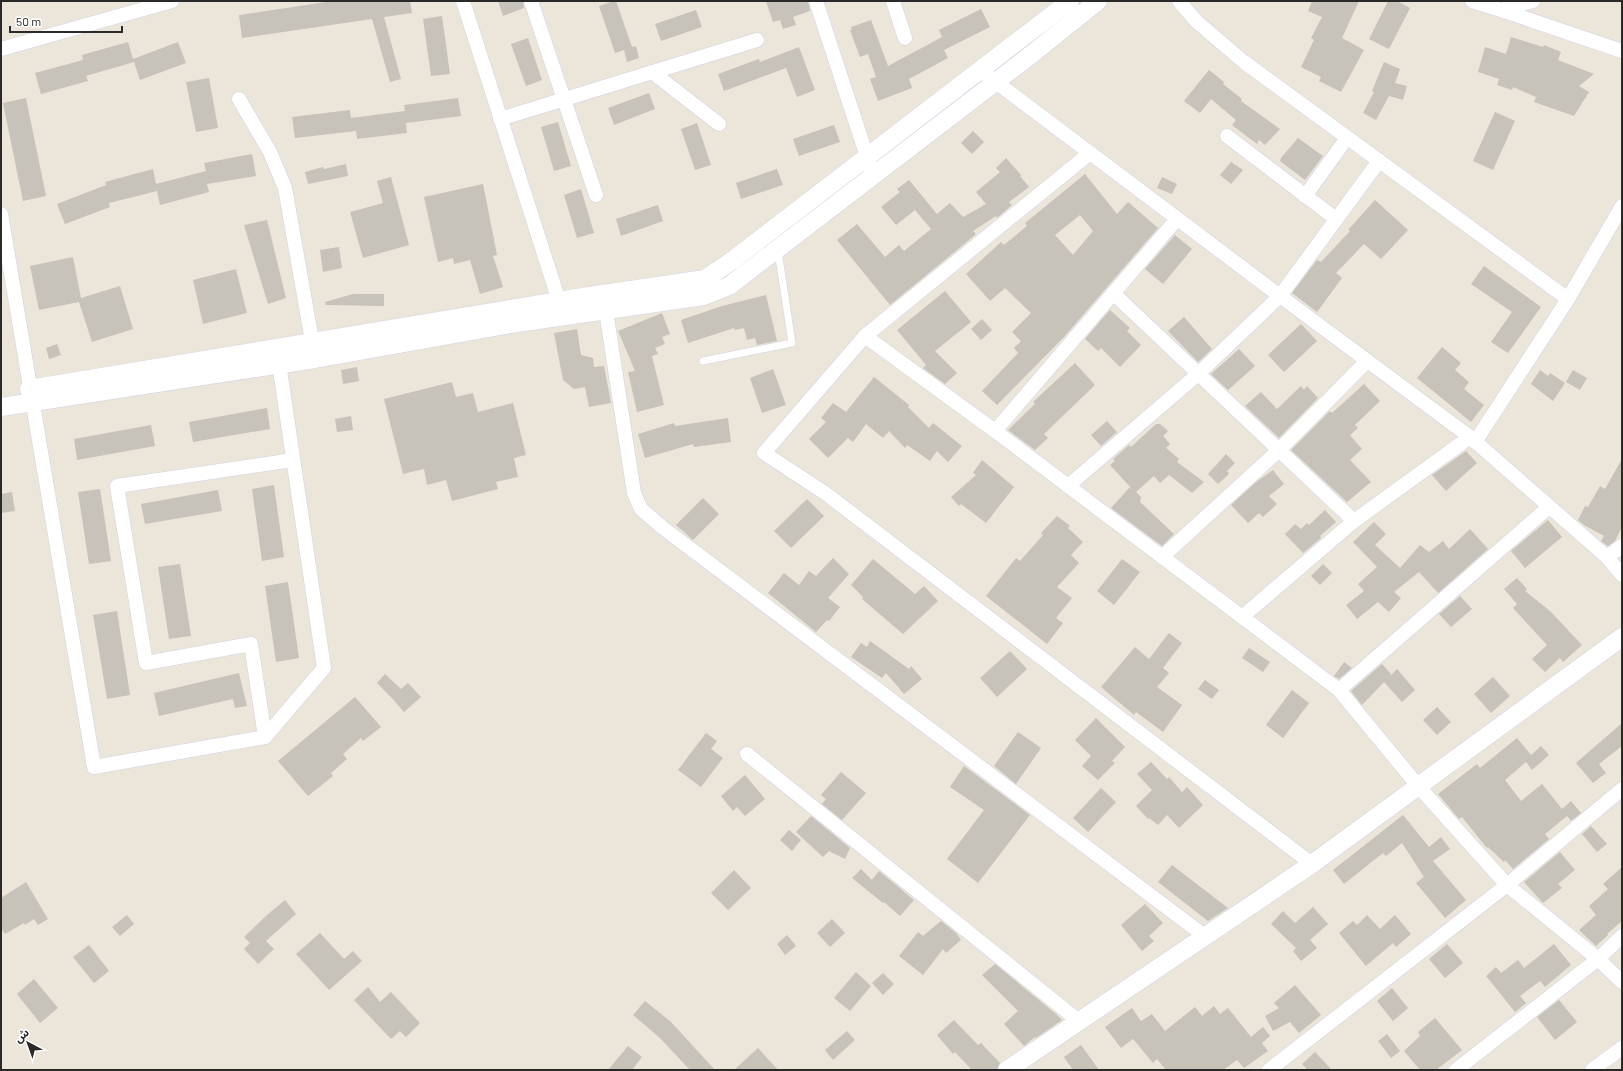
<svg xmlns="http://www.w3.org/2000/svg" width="1623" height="1071" font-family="Barlow,'Noto Sans Arabic',sans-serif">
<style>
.building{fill:#c7c2ba;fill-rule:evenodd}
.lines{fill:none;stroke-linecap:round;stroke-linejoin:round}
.service-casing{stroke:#d0d3e3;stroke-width:8}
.minor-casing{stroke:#d0d3e3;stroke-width:15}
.tertiary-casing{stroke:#d0d3e3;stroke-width:19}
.service{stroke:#fff;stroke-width:7}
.minor{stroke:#fff;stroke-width:14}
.tertiary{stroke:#fff;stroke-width:18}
</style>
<rect width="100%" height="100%" fill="#ece5da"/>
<!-- building -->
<g class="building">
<path d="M333,1h77l2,12 -28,4 17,62 -11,3 -18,-63 -130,19 -3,-23z"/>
<path d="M498,1h25l1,7 -21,8z"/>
<path d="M614,1h2l16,46 4,-1 3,12 -12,4 -3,-12 -9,3 -16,-47z"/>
<path d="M766,1h42l2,10 -17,6 3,8 -13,4 -3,-9 -7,2z"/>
<path d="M1312,1h47l-17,37 22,12 -23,42 -22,-11 2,-4 -20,-10 13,-27 -3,-2 11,-21 -14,-6z"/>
<path d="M1388,1h9l13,7 -21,41 -20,-10z"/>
<path d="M981,9l9,18 -46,23 4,8 -39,21 3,9 -34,13 -8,-22 6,-2 -8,-23 -8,3 -10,-27h2l-1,-3 20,-7 17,46 54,-29 -3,-7z"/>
<path d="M696,10l6,17 -41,14 -6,-17z"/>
<path d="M442,16l8,58 -19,2 -8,-57z"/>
<path d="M1511,37l32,10 1,-2 17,7 -3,8 36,14 -15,12 10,6 -15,24 -40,-14 2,-5 -23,-10 -1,3 -15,-5 2,-6 -21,-7 7,-25 21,7z"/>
<path d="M528,38l14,42 -16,6 -15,-42z"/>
<path d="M128,42l5,17 45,-17 8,21 -46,17 -6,-18 -48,14 2,5 -47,13 -6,-21 48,-13 -1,-5z"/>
<path d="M799,47l16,43 -18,7 -11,-29 -62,23 -6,-17 41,-15 1,3z"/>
<path d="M1384,62l16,7 -5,14 12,3 -4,14 -14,-4 -13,24 -13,-7 11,-21 -2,-1z"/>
<path d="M1209,70l15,12 -1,2 19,15 -1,2 39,28 -15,16 -6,-5 -2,4 -25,-19 4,-5 -25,-21 -11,14 -16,-12z"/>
<path d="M209,78l9,50 -22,4 -10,-50z"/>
<path d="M649,93l6,16 -41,16 -6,-17z"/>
<path d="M26,98l20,98 -23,5 -20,-98z"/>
<path d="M458,98l3,18 -55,7 1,10 -50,6 -1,-8 -61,7 -3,-21 58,-7 1,8 54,-7 -1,-6z"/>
<path d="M1495,112l20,9 -22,49 -20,-9z"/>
<path d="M558,122l13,44 -17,5 -13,-44z"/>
<path d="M697,123l14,42 -16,5 -14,-41z"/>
<path d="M834,125l6,17 -41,14 -6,-17z"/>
<path d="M973,131l11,11 -12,12 -11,-11z"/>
<path d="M1298,138l25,18 -18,24 -25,-19 1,-3z"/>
<path d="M252,154l4,22 -49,8 2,8 -49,13 -3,-14 -48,12 1,4 -45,17 -8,-20 49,-19 -1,-3 48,-13 3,15 50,-13 -2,-8z"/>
<path d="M1006,158l15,17 -1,1 9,11 -20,15 3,3 -15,13 -1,-2 -23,15 3,3 -13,11 -73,60 -53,-65 20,-16 28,33 14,-12 5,6 27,-22 -16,-19 -19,15 -15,-18 19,-15 -3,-3 12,-9 28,34 13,-11 13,14 23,-13 -10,-12 24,-20 -4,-4z"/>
<path d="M1231,162l12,8 -12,14 -11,-9z"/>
<path d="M346,164l2,12 -40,8 -3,-12 18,-5 1,2z"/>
<path d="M777,169l6,16 -42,14 -5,-16z"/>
<path d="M1085,174l32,40 11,-12 30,26 -94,109 -67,68 -15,-14 36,-38 -4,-5 7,-7 -9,-9 19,-19 -26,-25 -15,13 -24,-27 35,-32 3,3 23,-19 -2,-3zM1080,215l13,16 -20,24 -18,-20z"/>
<path d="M391,177l18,68 -46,13 -13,-46 33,-9 -6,-22z"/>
<path d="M1162,177l15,7 -5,10 -15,-6z"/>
<path d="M483,184l14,71 -4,1 10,31 -23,7 -10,-34 -16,4 -1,-6 -15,4 -14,-65z"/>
<path d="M581,189l13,44 -17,5 -13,-43z"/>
<path d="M1375,200l33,30 -27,29 -17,-15 -28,29 6,5 -25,34 -25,-19 25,-33 4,2 29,-31 -2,-1z"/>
<path d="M658,205l5,16 -42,15 -5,-17z"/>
<path d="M267,220l19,78 -18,6 -24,-79z"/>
<path d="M1175,235l17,14 -29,35 -18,-15z"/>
<path d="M339,247l3,21 -19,4 -3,-22z"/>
<path d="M73,257l8,41 39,-12 13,43 -41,13 -13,-40 -40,8 -9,-44z"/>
<path d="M1484,266l57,41 -33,46 -17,-11 21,-30 -41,-28z"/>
<path d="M236,269l11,44 -44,11 -10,-44z"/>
<path d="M945,291l26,31 -36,29 22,22 -12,11 -22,-16 3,-3 -29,-35z"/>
<path d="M353,294h31v12l-58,-1 -1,-3z"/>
<path d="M766,295l11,46 -20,4 -2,-7 -8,2 -3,-12 -9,2 -1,-2 -46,15 -7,-23 41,-14z"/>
<path d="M1110,310l20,18 -3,3 14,14 -21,22 -19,-19 -3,3 -13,-12z"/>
<path d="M662,313l8,21 -8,3 3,7 -10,4 3,6 -6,2 12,49 -27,7 -9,-40 7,-1 -17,-40z"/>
<path d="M1184,317l28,32 -14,13 -30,-31z"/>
<path d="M982,319l10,11 -11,10 -10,-11z"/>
<path d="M1301,324l16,17 -33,31 -16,-17z"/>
<path d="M577,329l4,26 12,3 1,9 10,-1 7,37 -22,4 -4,-20 -11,2 -11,-9 -9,-47z"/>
<path d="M57,344l4,11 -12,4 -3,-11z"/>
<path d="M1442,347l19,16 -6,7 14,12 -5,7 20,16 -13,17 -54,-44z"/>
<path d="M1239,349l16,17 -27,24 -17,-16z"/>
<path d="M1075,363l20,22 -51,49 4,4 -13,12 -27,-20 27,-26 -2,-2z"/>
<path d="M357,367l2,14 -16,3 -2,-14z"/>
<path d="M773,369l13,36 -24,8 -12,-35z"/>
<path d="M1540,370l8,6 2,-3 15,10 -12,18 -22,-17z"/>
<path d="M1573,370l14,8 -7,12 -14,-8z"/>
<path d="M874,377l35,28 -1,2 21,21 4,-5 29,23 -14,16 -11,-11 -7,10 -23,-16 -2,3 -16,-17 -6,7 -17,-14 -13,18 -5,-4 -20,20 -19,-19 17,-17 -5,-4 12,-15 13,9z"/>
<path d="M452,382l4,15 17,-4 5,19 35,-9 13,52 -12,3 4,19 -22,5 2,7 -46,12 -6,-21 -19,5 -3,-16 -21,5 -19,-75z"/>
<path d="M1364,384l16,17 -25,24 3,3 -8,7 12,14 -12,11 21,22 -24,20 -56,-52 39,-39 2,2z"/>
<path d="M1301,386l3,4 3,-4 11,12 -39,40 -34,-32 16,-14 16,17z"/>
<path d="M267,408l3,21 -77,13 -4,-20z"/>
<path d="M351,416l2,14 -16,2 -2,-13z"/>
<path d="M728,418l3,24 -37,5 -1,-3 -48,14 -7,-24 36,-11 1,3z"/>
<path d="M1107,421l10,11 -16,14 -10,-11z"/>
<path d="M1156,424h4l8,7 -5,5 7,8 -4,4 13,11 -2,3 27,20 -12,11 -23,-18 -9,8 -6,-7 -18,16 5,5 -1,5 34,32 -12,12 -51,-38 19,-21 3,3 -23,-25 5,-4 -2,-2 16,-14 2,2z"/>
<path d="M151,425l4,21 -78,14 -3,-21z"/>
<path d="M1466,451l11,12 -31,28 -14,-16z"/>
<path d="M1226,454l9,9 -8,8 2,3 -11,10 -10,-10z"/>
<path d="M1622,459v68l-7,14 -7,5 -7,-5 3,-5 -20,-11 -6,-5 7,-14 3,1 12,-21 5,3z"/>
<path d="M982,460l32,27 -28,36 -25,-19 -2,2 -8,-9 25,-22 -3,-2z"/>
<path d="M1273,470l11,14 -15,12 8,8 -14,13 -4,-4 -11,10 -17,-18 25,-23z"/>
<path d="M274,485l10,72 -22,4 -10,-72z"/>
<path d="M100,489l11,72 -22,3 -11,-72z"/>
<path d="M218,490l4,21 -77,13 -4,-20z"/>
<path d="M12,492l3,19 -14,2v-19z"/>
<path d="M703,498l16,16 -26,26 -17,-15z"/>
<path d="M807,499l17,17 -33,32 -17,-17z"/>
<path d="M1325,510l11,12 -16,14 1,2 -18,15 -18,-19 10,-10 6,5 6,-6 2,2z"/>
<path d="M1057,516l13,10 -2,2 15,14 -12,13 8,8 -22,24 15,11 -16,20 7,5 -16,21 -61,-48 30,-38 4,3 23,-26 -2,-2z"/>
<path d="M1548,520l14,17 -37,31 -14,-17z"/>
<path d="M1374,522l12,12 -11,11 25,23 20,-23 9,7 14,-11 6,8 21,-20 18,20 -50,44 -19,-21 -25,20 7,6 -12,14 -11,-10 -21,17 -11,-14 18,-14 -6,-7 19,-17 -24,-25z"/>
<path d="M833,558l16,16 -21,24 12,9 -11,14 -2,-1 -11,12 -48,-39 16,-20 15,12 10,-14 7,5z"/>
<path d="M873,559l42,35 9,-8 14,15 -35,33 -41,-35 1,-2 -12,-12z"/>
<path d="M1122,559l18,13 -26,33 -17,-14z"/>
<path d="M180,564l11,72 -22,3 -11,-72z"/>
<path d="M1323,564l9,9 -12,12 -9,-9z"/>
<path d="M1517,578l10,11 -2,2 25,20 32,34 -19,17 -3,-4 -15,14 -13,-13 15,-14 -34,-37 4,-4 -13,-15z"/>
<path d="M288,582l11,76 -23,4 -11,-76z"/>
<path d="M1460,596l12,13 -21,18 -12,-13z"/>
<path d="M117,611l13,84 -23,4 -14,-84z"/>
<path d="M1169,633l13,10 -19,25 6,5 -12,14 25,18 -19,27 -27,-20 -2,3 -33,-28 34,-40 14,12z"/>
<path d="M870,641l39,28 2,-3 11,13 -18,15 -18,-21 -4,5 -31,-21 10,-14 6,4z"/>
<path d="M1249,648l21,14 -7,10 -21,-14z"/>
<path d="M1010,651l17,18 -30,28 -17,-19z"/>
<path d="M1344,662l8,6 -13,11 -5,-3z"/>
<path d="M1382,664l9,10 -2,3 8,-8 18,21 -13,12 -18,-20 -22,23 -11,-14z"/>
<path d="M239,673l8,33 -12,2 -2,-9 -74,17 -5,-23z"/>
<path d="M385,674l16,15 7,-6 13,14 -17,15 -12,-14 -15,-15z"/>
<path d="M1493,677l17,19 -19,17 -17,-19z"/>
<path d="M1205,680l14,10 -7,9 -14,-10z"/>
<path d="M1292,690l17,13 -26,35 -17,-13z"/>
<path d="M355,697l26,30 -18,14 -2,-3 -18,16 4,5 -16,14 2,3 -25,20 -30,-35z"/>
<path d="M1437,707l14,15 -14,13 -14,-15z"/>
<path d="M1096,718l29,29 -13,14 3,2 -17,17 -16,-14 9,-10 -16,-16z"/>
<path d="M1622,723v23l-23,18 7,9 -13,10 -17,-20z"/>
<path d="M1018,732l23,16 -25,36 -22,-18z"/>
<path d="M706,733l11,8 -6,8 12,9 -22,29 -23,-17z"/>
<path d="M1517,738l14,17 10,-9 8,9 -17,15 -6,-8 -21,18 16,21 21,-17 20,25 9,-8 10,12 -10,8 -4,-5 -22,18 4,5 -36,30 -8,-9 -1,2 -16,-15 -1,1 -25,-31 -3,2 -21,-25 39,-30 3,4z"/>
<path d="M1151,762l16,17 2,-2 13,15 5,-5 16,18 -24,23 -12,-13 -9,10 -9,-7 -1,1 -12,-13 16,-16 -15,-16z"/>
<path d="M964,766l66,49 -52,68 -31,-24 37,-49 -34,-23z"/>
<path d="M841,772l25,21 -24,27 -20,-16 4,-5 -5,-4z"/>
<path d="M745,775l20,24 -20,17 -8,-9 -4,4 -12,-15z"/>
<path d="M1101,788l15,14 -28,30 -15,-14z"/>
<path d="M1403,815l26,32 12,-10 9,12 -17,12 33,39 -21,18 -29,-35 8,-6 -22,-34 -16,13 -3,-3 -39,31 -11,-14z"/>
<path d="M811,816l39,32 -5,11 -16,-8 -6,6 -27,-25z"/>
<path d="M1591,826l16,18 -10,8 -15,-18z"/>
<path d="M789,830l12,10 -9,11 -12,-11z"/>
<path d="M1560,852l15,18 -17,14 4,4 -19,15 -19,-21z"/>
<path d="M1172,865l56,43 -20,13 -50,-39z"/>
<path d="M1622,867v54l-15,13 1,1 -12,11 -17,-16 17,-15 -7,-9 19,-17 -5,-5z"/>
<path d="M861,869l11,11 7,-9 35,29 -14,16 -16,-14 -1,1 -31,-25z"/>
<path d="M734,870l17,18 -23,22 -17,-17z"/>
<path d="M26,882l22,37 -10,6 -4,-6 -9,6 -1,-2 -19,11 -4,-6v-30z"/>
<path d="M285,900l11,14 -30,27 8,8 -16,15 -14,-15 6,-6 -6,-6 23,-22z"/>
<path d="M1145,904l18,19 -14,13 5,5 -12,10 -21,-26z"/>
<path d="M1313,907l15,17 -18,16 7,8 -16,13 -8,-10 3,-3 -25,-24 12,-13 12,12z"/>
<path d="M127,915l7,9 -14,12 -8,-9z"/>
<path d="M1367,915l13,14 15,-14 16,19 -15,13 -3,-4 -27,23 -27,-33 14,-12 4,4z"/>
<path d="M832,919l13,14 -15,14 -13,-14z"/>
<path d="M941,921l15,12 5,7 -15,13 -3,-4 -20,26 -24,-19 19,-24 5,4z"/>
<path d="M320,933l24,26 9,-8 9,10 -33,29 -33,-36z"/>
<path d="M787,935l9,11 -11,9 -8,-11z"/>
<path d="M1447,944l16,19 -18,15 -16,-19z"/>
<path d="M1554,944l17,21 -26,22 -5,-6 -20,15 6,7 -11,9 -29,-36 10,-9 5,6 17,-13 6,8z"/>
<path d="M89,945l20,26 -15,12 -21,-26z"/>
<path d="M995,964l61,50 6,6 -26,18 -1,-1 -11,9 -20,-22 14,-13 -36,-36z"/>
<path d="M856,972l15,14 -21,25 -16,-13z"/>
<path d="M883,973l11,11 -11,11 -11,-12z"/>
<path d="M34,979l24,29 -18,15 -23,-29z"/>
<path d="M1295,985l26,30 -22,18 -9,-11 -17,9 -8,-15 14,-8 -5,-5z"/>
<path d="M368,987l12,15 11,-10 29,31 -14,14 -6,-6 -9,8 -37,-39z"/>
<path d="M1392,988l16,20 -15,13 -16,-20z"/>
<path d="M1559,1000l18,22 -22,18 -18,-23z"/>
<path d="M645,1001l26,21 44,48h-25l-30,-32 -27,-23z"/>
<path d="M1214,1006l6,8 8,-6 23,29 12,-10 7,9 -8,7 6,8 -24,17 -7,-8 -14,10h-57l-9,-11 -4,4 -20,-24 -12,9 -16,-21 27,-19 9,13 11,-7 13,17 30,-24 7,9z"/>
<path d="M1435,1018l27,32 -26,20h-16l-16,-19 16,-15 -2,-4z"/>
<path d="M954,1020l24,25 3,-2 19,20 -3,7h-25l-17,-18 -2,2 -16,-19z"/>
<path d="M847,1031l8,9 -22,20 -8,-10z"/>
<path d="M1387,1034l13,17 -9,7 -13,-17z"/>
<path d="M1081,1045l18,25h-26l-9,-13z"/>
<path d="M628,1046l14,11 -10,13h-24z"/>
<path d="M758,1048l20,22h-44z"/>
<path d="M1315,1052l17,18h-24l-6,-6z"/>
</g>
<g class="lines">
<defs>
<path id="service" d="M703,361l89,-18 -14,-92"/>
<g id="minor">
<path d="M463,1l96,300 1,9"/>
<path d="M531,1l65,194"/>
<path d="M816,1l57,174"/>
<path d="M893,1l12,37"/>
<path d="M1179,1l17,20 48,41 324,237"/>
<path d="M1472,1l29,9 32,-9"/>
<path d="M1501,10l121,41"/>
<path d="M1,49l171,-48"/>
<path d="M980,70l300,226 190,141 137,120 15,18"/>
<path d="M652,72l67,52"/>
<path d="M239,99l31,53 15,36 29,164"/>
<path d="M500,119l257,-79"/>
<path d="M1227,136l109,83"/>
<path d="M1090,153l-225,183 -101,117 61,40 487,371"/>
<path d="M1305,196l42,-58"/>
<path d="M1,214l93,553 171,-30 59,-69 -45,-305"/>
<path d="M1177,219l-182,212 344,259 80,97 88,98 91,74 24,23"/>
<path d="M1113,293l241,228"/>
<path d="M606,311l28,182 7,16 22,19 543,409"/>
<path d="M865,336l130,95"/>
<path d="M1475,442l93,-143 54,-93"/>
<path d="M1068,486l130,-112 82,-78 99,-135"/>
<path d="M1162,557l117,-107 88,-89"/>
<path d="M1607,557l15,-11"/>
<path d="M1242,617l112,-96 116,-84"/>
<path d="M1339,690l210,-183"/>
<path d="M265,737l-14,-93 -105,19 -29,-177 176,-26"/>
<path d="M747,754l333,268"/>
<path d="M1269,1070l238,-185 115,-96"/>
<path d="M1456,1070l142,-111 24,-23"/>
<path d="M1592,1070l30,-22"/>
</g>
<g id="tertiary">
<path d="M29,389l554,-92 122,-18 28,-19 337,-259"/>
<path d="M1,407l314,-48 195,-35 194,-28 25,-10 303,-232 66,-53"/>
<path d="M1007,1070l305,-206 310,-227"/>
</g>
</defs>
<!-- service casing -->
<use href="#service" class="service-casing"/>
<!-- minor casing -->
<use href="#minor" class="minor-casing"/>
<!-- tertiary casing -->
<use href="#tertiary" class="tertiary-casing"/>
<!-- service -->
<use href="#service" class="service"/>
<!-- minor -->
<use href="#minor" class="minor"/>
<!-- tertiary -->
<use href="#tertiary" class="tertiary"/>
</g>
<!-- border -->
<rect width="1623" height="1071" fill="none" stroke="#292929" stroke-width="4"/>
<!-- north arrow -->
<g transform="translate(28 1043) rotate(319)" stroke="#ffffff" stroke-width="3" paint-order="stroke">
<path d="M0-3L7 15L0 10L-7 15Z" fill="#292929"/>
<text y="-6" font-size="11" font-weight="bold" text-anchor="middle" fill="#292929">ش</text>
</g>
<!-- scale -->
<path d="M10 26v6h112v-6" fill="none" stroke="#292929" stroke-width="2"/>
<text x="16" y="26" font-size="12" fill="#292929" stroke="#ffffff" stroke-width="3" paint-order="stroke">50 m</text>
</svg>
